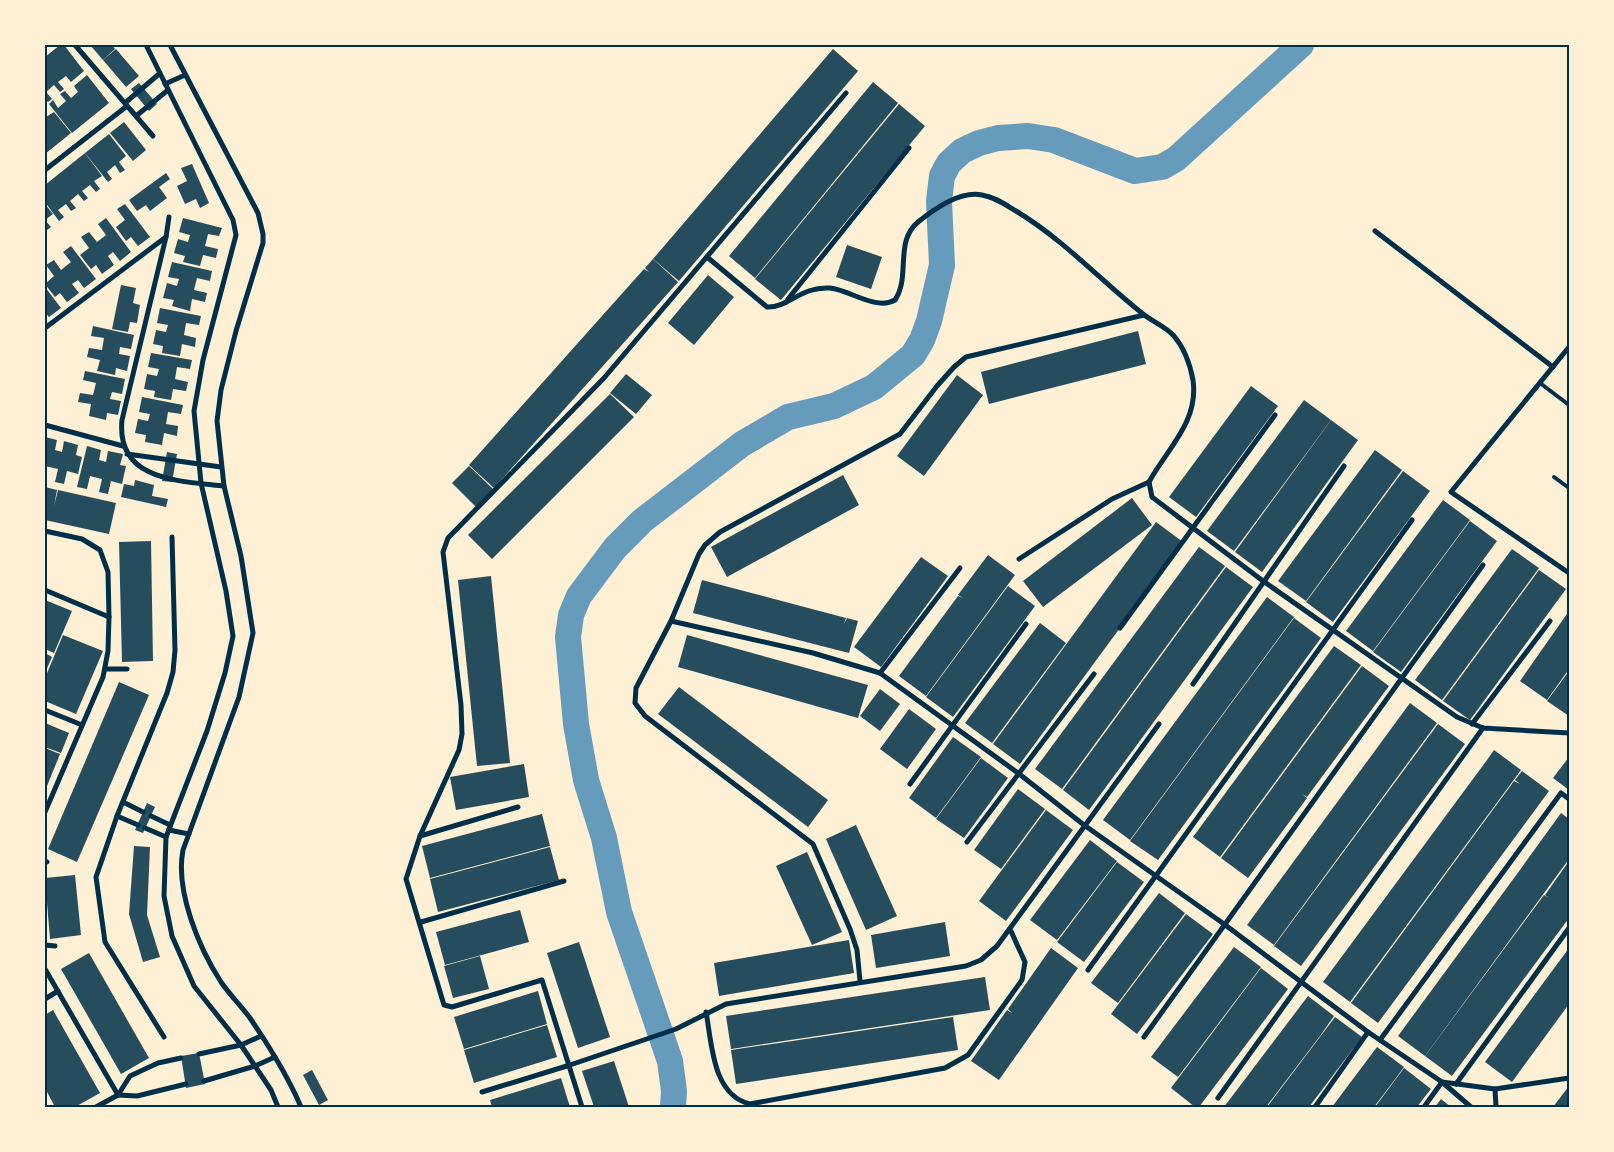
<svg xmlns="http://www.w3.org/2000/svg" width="1614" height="1152" font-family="'Titillium Web',sans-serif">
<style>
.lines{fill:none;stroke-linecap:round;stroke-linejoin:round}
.river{stroke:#669bbc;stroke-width:26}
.building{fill:#264d5e}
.service{stroke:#003049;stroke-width:4}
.minor{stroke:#003049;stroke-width:5}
.neatline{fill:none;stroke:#003049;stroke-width:2}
</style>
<rect width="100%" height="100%" fill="#fdf0d5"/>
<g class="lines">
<!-- river -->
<path class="river" d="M673,1107l1,-16 -4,-30 -51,-149 -15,-74 -18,-58 -10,-56 -8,-87 3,-22 8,-19 36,-48 27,-27 100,-77 46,-27 46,-11 40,-19 39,-32 9,-15 7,-19 13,-56 -3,-64 3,-25 7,-13 13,-12 17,-8 19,-5 30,-2 26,4 81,31 27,-4 14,-8 125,-114"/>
</g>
<!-- building -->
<g class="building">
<path d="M60,45h4l20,26 -13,11 -5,-6 -8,6 6,7 -4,3 -6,-7 -8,7 6,7 -4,3 -3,-3v-42z"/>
<path d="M90,45h22l3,4 -12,11z"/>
<path d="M116,49l23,27 -13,11 -23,-27z"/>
<path d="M833,49l25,22 -179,210 -26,-22z"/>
<path d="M87,75l22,28 -37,30 -23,-29 4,-4 5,8 8,-7 -6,-7 5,-3 6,7 7,-6 -4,-6z"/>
<path d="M873,82l25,21 -143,175 -26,-22z"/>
<path d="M139,83l18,21 -8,7 -18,-22z"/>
<path d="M899,104l26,22 -144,174 -26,-21z"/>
<path d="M54,112l17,21 -26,21v-38l1,1z"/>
<path d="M124,122l22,28 -13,11 -23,-28z"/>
<path d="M109,134l17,22 -7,6 6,8 -5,3 -5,-8 -8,7 5,7 -4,3 -23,-29z"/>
<path d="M85,153l17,23 -8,5 6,8 -4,3 -6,-7 -8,6 6,7 -4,3 -6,-7 -8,7 6,7 -5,3 -5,-7 -8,6 6,7 -5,4 -14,-19v-17z"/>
<path d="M192,164l17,39 -9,5 -4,-9 -11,5 -8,-18 10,-5 -6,-13z"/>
<path d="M166,173l4,6 -11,8 8,11 -17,13 -4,-6 -9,6 -8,-11z"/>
<path d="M45,204l8,10 -8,6 6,7 -4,3 -2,-2z"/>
<path d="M125,204l25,33 -12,9 -7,-9 -5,4 -10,-14 9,-7 -8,-11z"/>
<path d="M106,218l25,34 -11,9 -7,-9 -5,4 6,9 -12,9 -6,-9 -5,4 -11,-14 9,-7 -8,-11 8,-5 8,10 9,-7 -8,-11z"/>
<path d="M183,218l39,10 -3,8 -11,-2 -3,12 13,3 -2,9 -13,-3 -3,11 -17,-4 2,-6 -11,-3 4,-14 10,3 2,-7 -11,-3z"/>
<path d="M847,245l35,12 -11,32 -35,-12z"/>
<path d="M71,246l25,33 -12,9 -6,-8 -6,4 7,9 -12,9 -7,-9 -5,4 -10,-13 9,-8 -8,-11 8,-5 7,10 10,-8 -8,-10z"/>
<path d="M653,259l25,23 -184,206 -25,-23 175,-196 5,3 -4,-4z"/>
<path d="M172,262l40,9 -2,10 -13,-3 -3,12 13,3 -2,9 -13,-3 -2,12 -18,-5 2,-6 -11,-2 4,-15 10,3 2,-7 -11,-2z"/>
<path d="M708,275l26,22 -40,48 -26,-22z"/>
<path d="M121,285l15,3 -3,15 7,2 -3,18 -7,-1 -2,10 -16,-3z"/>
<path d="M45,287l16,21 -12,9 -4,-5z"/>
<path d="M160,308l41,8 -2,9 -13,-2 -2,12 12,3 -1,9 -13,-3 -2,12 -18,-3 1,-7 -10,-2 3,-14 10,2 2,-7 -11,-2z"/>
<path d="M93,326l41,9 -3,14 -11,-2 -1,7 11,2 -3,15 -11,-3 -1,7 -18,-4 3,-11 -13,-3 2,-9 13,2 2,-12 -13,-2z"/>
<path d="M1138,331l8,33 -157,40 -8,-32z"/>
<path d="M151,353l41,7 -2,9 -13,-2 -2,12 13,3 -2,9 -13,-2 -2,11 -17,-3 1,-6 -11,-2 3,-15 10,2 2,-7 -11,-2z"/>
<path d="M85,371l40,8 -3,15 -10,-2 -2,7 11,2 -3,14 -11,-2 -1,7 -17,-4 2,-12 -13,-2 2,-9 13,2 3,-12 -13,-3z"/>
<path d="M626,374l26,21 -16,19 -26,-21z"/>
<path d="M957,375l26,20 -59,81 -27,-20z"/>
<path d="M1251,386l27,20 -82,111 -27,-20z"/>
<path d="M610,394l24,23 -142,142 -24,-24z"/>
<path d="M142,397l41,8 -2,9 -13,-2 -2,12 12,2 -1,10 -13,-3 -2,12 -17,-3 1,-7 -11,-2 3,-14 10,2 2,-7 -11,-2z"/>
<path d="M1304,400l27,20 -97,131 -27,-20z"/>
<path d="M1331,420l27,20 -96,132 -27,-20z"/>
<path d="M45,437l12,3 -2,10 7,2 2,-11 14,4 -2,10 6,2 -4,17 -11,-3 -3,13 -9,-2 3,-13 -13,-3z"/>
<path d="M87,446l14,4 -2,10 7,2 2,-11 15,3 -3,11 6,1 -4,18 -11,-3 -3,13 -9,-2 3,-13 -12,-3 -3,13 -10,-2z"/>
<path d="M1375,450l27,20 -96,131 -28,-20z"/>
<path d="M167,452l10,2 -5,28 -10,-1z"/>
<path d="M469,466l24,23 -17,18 -24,-24z"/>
<path d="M1403,471l27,20 -97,131 -27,-20z"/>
<path d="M843,475l16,30 -132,72 -16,-30z"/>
<path d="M135,480l19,5 -2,11 16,3 -2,8 -45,-10 3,-13 10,2z"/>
<path d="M45,487l12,3 -3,16 4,-16 58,13 -7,31 -64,-14z"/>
<path d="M1132,498l20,27 -109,82 -20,-26z"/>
<path d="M1443,500l27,20 -97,131 -27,-20z"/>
<path d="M1470,521l27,20 -96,131 -28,-20z"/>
<path d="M1156,522l27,20 -163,222 -27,-20z"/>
<path d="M151,541l2,120 -31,1 -3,-120z"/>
<path d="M1199,547l26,19 -163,223 -27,-20z"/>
<path d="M1512,549l27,19 -97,132 -27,-20z"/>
<path d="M988,555l27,20 -89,121 -27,-20 59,-80 5,2 -5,-3z"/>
<path d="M921,557l27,19 -67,91 -27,-20z"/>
<path d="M1226,567l27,20 -164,223 -26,-20z"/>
<path d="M1539,570l27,19 -96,131 -27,-19z"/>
<path d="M491,576l19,187 -33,3 -19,-186z"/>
<path d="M702,580l144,38 -2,6 3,-6 11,3 -9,32 -156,-40z"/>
<path d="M1008,586l27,20 -82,111 -27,-20z"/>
<path d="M1267,597l27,20 -164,223 -27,-20z"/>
<path d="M45,600l27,11 -18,42 -9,-4z"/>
<path d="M1569,611v58l-22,31 -27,-19z"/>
<path d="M1294,618l27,20 -163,222 -28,-19z"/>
<path d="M1040,623l26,20 -74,100 -27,-20z"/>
<path d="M63,635l40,16 -27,63 -31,-13v-23z"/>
<path d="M687,635l181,50 -10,33 -180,-51z"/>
<path d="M1334,646l27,19 -141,192 -27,-20z"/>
<path d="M45,653l7,4 -7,16z"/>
<path d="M1362,666l27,20 -82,111 -5,-3 5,4 -59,80 -27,-20z"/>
<path d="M1569,671v45l-22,-15z"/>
<path d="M119,682l30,13 -72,167 -29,-13z"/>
<path d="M679,687l149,113 -20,27 -150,-113z"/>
<path d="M880,689l20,15 -20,27 -20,-15z"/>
<path d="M1410,703l27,20 -163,222 -27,-20z"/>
<path d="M909,709l27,20 -29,40 -27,-20z"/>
<path d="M45,723l24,10 -8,20 -16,-6z"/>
<path d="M1438,724l27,20 -164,222 -27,-20z"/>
<path d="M953,737l28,20 -45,61 -27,-20z"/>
<path d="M45,748l15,6 -15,37z"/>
<path d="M1494,750l27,20 -171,232 -27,-20 164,-222 5,3 -5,-3z"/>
<path d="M1569,757v33l-16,-12z"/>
<path d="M981,758l27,20 -44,60 -28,-19z"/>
<path d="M524,764l5,33 -73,13 -6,-33z"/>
<path d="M1522,771l27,20 -171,232 -27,-20 163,-222 6,3 -5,-4z"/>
<path d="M1018,789l27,20 -44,60 -27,-19z"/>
<path d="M147,803l8,4 -12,26 -8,-3z"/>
<path d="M1046,810l27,20 -67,91 -27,-20z"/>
<path d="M1561,813l8,6v40l-144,197 -27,-20 119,-162 5,3 -5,-3z"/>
<path d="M542,814l8,32 -120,32 -8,-32z"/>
<path d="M856,825l41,91 -31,14 -40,-91z"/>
<path d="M1090,840l27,21 -60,79 -27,-20z"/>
<path d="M134,846l16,1 -3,68 13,42 -17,5 -14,-48z"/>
<path d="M550,847l9,33 -121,32 -8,-33z"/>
<path d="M807,852l35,80 -30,13 -36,-79z"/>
<path d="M1569,861v57l-117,158 -27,-20 119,-161 5,3 -4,-3z"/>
<path d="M1117,862l27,20 -60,80 -27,-20z"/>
<path d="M75,875l6,60 -31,4 -5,-61z"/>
<path d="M1159,893l26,20 -67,90 -27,-20z"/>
<path d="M520,910l9,32 -84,23 -9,-33z"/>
<path d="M1186,914l27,20 -76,100 -26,-20z"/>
<path d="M945,922l5,34 -74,12 -5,-33z"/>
<path d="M849,940l5,33 -135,23 -5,-33z"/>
<path d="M579,942l31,95 -32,11 -31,-95z"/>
<path d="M1234,947l27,20 -83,110 -27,-20z"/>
<path d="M1051,948l27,20 -79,112 -28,-19 36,-51 5,3 -4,-4z"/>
<path d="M1569,948v56l-57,78 -27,-20z"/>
<path d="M89,953l60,105 -28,16 -60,-105z"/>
<path d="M480,956l9,33 -36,9 -9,-32z"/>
<path d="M1261,968l27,21 -89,118h-4l-24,-19z"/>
<path d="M985,977l5,33 -259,39 -5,-33z"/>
<path d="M538,991l9,33 -83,25 -10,-32z"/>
<path d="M1308,996l26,20 -14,20 -54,71h-42z"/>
<path d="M53,1010l47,83 -25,14h-20l-10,-19v-73z"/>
<path d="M953,1017l5,33 -222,34 -5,-34z"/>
<path d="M1335,1017l27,20 -53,70h-42z"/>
<path d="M547,1025l10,32 -83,26 -10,-33z"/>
<path d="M1377,1047l27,20 -8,11 -22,29h-42z"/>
<path d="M199,1053l6,31 -19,4 -5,-32z"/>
<path d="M614,1061l15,46h-35l-12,-36z"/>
<path d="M1404,1068l27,21 -8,10 -6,8h-42z"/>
<path d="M312,1070l16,30 -9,5 -16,-30z"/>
<path d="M561,1078l9,29h-78l-2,-7z"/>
<path d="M1569,1086v21h-16z"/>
<path d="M1441,1099l10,8h-16z"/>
</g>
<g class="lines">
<!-- service -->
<g class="service">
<path d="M1540,383l29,22"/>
<path d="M1554,477l15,11"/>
</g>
<!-- minor -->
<g class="minor">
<path d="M75,45l78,91"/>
<path d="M146,45l87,175 3,15 -33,125 -9,51 7,72 25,108 7,45 -8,37 -18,58 -41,106 -2,59 8,40 22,50 47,59 30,45 7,17"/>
<path d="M170,45l88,168 5,21v9l-27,88 -15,59 -4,31 7,65 17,70 12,77 -14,64 -56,153c-8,41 16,98 38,132 9,13 20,24 29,36 19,28 38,58 51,89"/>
<path d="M165,84l20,-9"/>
<path d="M125,103l34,-29"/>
<path d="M136,116l32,-26"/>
<path d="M45,170l82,-64"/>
<path d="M1375,231l178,136"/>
<path d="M166,237l-44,183c-6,61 57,61 102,66"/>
<path d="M707,257l60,50c21,1 34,-21 63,-19 20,2 46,23 65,12 16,-24 -1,-58 23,-78 16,-13 43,-32 64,-27 13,2 24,10 34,16 48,29 84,69 127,103 10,8 22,12 31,22 11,13 16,28 19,44 6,42 -26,69 -44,102l3,15 111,84 194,136 26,11 86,5"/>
<path d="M788,299l121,-151"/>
<path d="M45,328l121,-91 3,-20"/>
<path d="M1569,347l-118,145 118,81"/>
<path d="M45,425l78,21"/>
<path d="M127,454l94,13"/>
<path d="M45,531l37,8 18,11 8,22 1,45 -1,34 -5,26 -58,135"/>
<path d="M1019,559l93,-60 37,-17"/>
<path d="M45,590l64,27"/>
<path d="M671,621l142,32 67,20 138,100 66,52 140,99 144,108 74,50 29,25"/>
<path d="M1120,628l155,-213"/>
<path d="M105,669h22"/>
<path d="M880,673l80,-105"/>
<path d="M1193,684l151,-218"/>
<path d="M45,710l37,15"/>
<path d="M1472,724l78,-103"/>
<path d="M910,784l116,-160"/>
<path d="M123,802l20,10"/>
<path d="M117,816l21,9"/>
<path d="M151,816l19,9"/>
<path d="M145,828l21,9"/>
<path d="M169,830l20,4"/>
<path d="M420,836l98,-29"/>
<path d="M967,842l127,-168"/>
<path d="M45,861l2,1"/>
<path d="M421,922l143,-41"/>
<path d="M45,945l10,1"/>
<path d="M45,969l73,126"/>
<path d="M1088,970l324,-450"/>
<path d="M860,981l-3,-31 -7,-21 -37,-85 -168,-128 -10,-13 1,-15 35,-67 28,-67 6,-9 15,-13 180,-98 37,-48 17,-19 12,-10 178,-42"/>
<path d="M45,999l13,-8"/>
<path d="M706,1012c6,31 6,83 44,92l195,-36 23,-13 54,-75 3,-18 -15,-33"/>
<path d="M164,1037l-59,-95 -9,-65 21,-61 50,-123 6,-21 2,-22 -3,-113"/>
<path d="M1144,1037l339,-472"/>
<path d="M1380,1040l181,-247 8,6"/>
<path d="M199,1054l42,-9 20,-9"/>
<path d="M204,1081l51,-15 20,-9"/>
<path d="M1456,1084l113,-156"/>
<path d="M1495,1089l1,18"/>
<path d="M482,1092l88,-27 106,-36 50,-25 240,-38 15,-6 16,-14 162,-222"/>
<path d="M118,1095l19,1 49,-12"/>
<path d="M1218,1098l265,-370"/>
<path d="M96,1107l22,-12 12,-19 28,-13 23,-5"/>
<path d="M582,1107l-40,-127 -90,27 -8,-2 -38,-126 14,-43 39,-86 3,-16 -1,-29 -18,-153 5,-14 156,-160 242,-285"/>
<path d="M1315,1107l53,-75"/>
<path d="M1424,1107l18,-25 53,7 74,-11"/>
</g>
</g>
<!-- border -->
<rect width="1614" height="1152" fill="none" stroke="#fdf0d5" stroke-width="92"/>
<rect x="46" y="46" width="1522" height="1060" class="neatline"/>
</svg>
